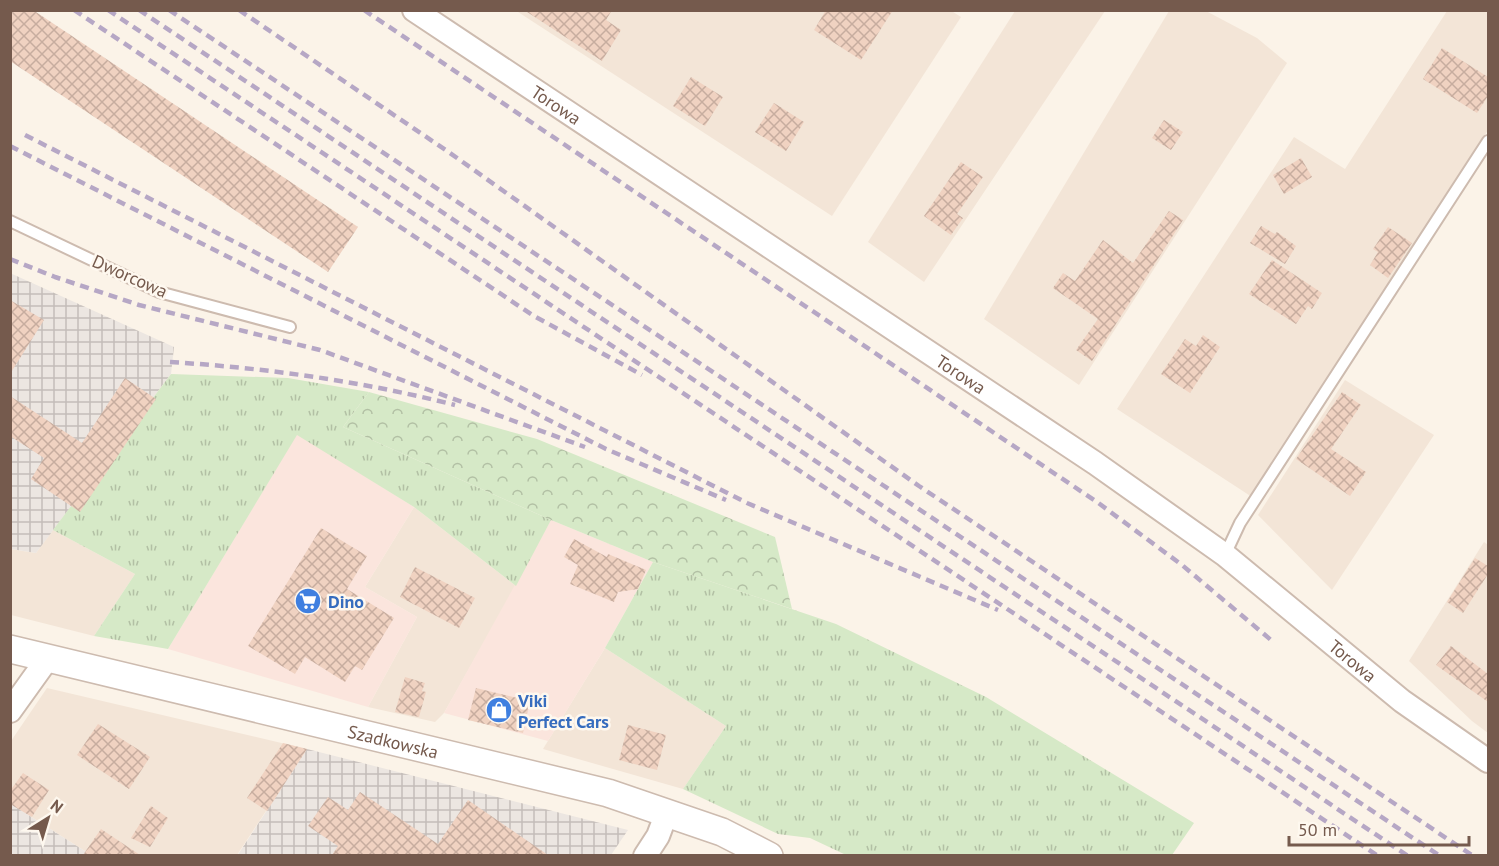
<svg xmlns="http://www.w3.org/2000/svg" width="1499" height="866" font-family="'PT Sans',sans-serif">
<style>
.residential{fill:#f3e5d7}
.commercial{fill:#fbe5dd}
.industrial{fill:url(#industrial-grid)}
.grass{fill:url(#grass-tufts)}
.forest{fill:url(#forest-crowns)}
.building{fill:url(#building-cross-hatch)}
.lines{fill:none;stroke-linecap:round;stroke-linejoin:round}
.service-casing{stroke:#cdbbaf;stroke-width:14}
.minor-casing{stroke:#cdbbaf;stroke-width:26}
.tertiary-casing{stroke:#cdbbaf;stroke-width:30}
.service{stroke:#fff;stroke-width:10}
.minor{stroke:#fff;stroke-width:22}
.tertiary{stroke:#fff;stroke-width:27}
.rail{stroke:#b6a7c5;stroke-width:4.5;stroke-dasharray:9 6;stroke-linecap:butt}
.labels{text-anchor:middle;dominant-baseline:central;stroke-width:5;stroke-linejoin:round;paint-order:stroke}
.street-label{font-size:18px;fill:#755a4d;stroke:#fef8ef}
.shop-label{font-size:18px;font-weight:bold;fill:#366cbe;stroke:#fef8ef;text-anchor:start}
</style>
<defs>
<pattern id="industrial-grid" width="8" height="8" patternUnits="userSpaceOnUse" patternTransform="scale(1.5)"><rect width="8" height="8" fill="#ece6e1"/><path d="M0 4h8M4 0v8" fill="none" stroke="#c4bdb9"/></pattern>
<pattern id="grass-tufts" width="24" height="20" patternUnits="userSpaceOnUse" patternTransform="scale(1.5)"><rect width="24" height="20" fill="#d6e9c7"/><path d="M3 7l-1-3M5 7V3M7 7l1-3M15 17l-1-3M17 17v-4M19 17l1-3" fill="none" stroke="#b2c0a4"/></pattern>
<pattern id="forest-crowns" width="20" height="18" patternUnits="userSpaceOnUse" patternTransform="scale(1.5)"><rect width="20" height="18" fill="#d6e9c7"/><path d="M2 6a3 3 0 1 1 6 0M12 15a3 3 0 1 1 6 0" fill="none" stroke="#b2c0a4"/></pattern>
<pattern id="building-cross-hatch" width="8" height="8" patternUnits="userSpaceOnUse" patternTransform="scale(1.5)"><rect width="8" height="8" fill="#f0d2c1"/><path d="M0 0l8 8M0 8l8-8" fill="none" stroke="#c7ad9f"/></pattern>
</defs>
<rect width="100%" height="100%" fill="#fbf3e8"/>
<!-- residential -->
<g class="residential">
<path d="M519,10h431l11,7 -129,199 -314,-204z"/>
<path d="M1015,11h90l-181,271 -56,-40z"/>
<path d="M1169,11h37l51,27 30,25 -208,322 -95,-66z"/>
<path d="M1447,11h41v119l-236,367 -135,-88 177,-272 51,32z"/>
<path d="M1345,380l89,55 -102,155 -74,-75z"/>
<path d="M414,507l102,79 -72,127 -9,9 -67,-15 49,-90 -52,-30z"/>
<path d="M53,530l82,44 -41,62 -83,-21 -1,-66 26,4z"/>
<path d="M1484,542l4,3v188l-16,-12 -63,-60z"/>
<path d="M605,648l121,78 -43,63 -140,-40z"/>
<path d="M47,688l260,61 -70,106h-146l-80,-51v-63z"/>
</g>
<!-- commercial -->
<g class="commercial">
<path d="M297,434l117,73 -49,80 52,30 -49,90 -200,-58z"/>
<path d="M551,520l102,42 -48,86 -57,93 -104,-28z"/>
</g>
<!-- industrial -->
<g class="industrial">
<path d="M10,273l164,74 -3,27 -135,179 -25,-4z"/>
<path d="M307,749l321,81 -17,25 -374,1z"/>
<path d="M11,804l80,51h-80z"/>
</g>
<!-- grass -->
<g class="grass">
<path d="M171,374l117,4 81,14 -26,35 208,93 -35,66 -102,-79 -117,-72 -129,214 -74,-13 41,-62 -82,-44z"/>
<path d="M653,562l183,62 150,73 208,126 -22,32h-326l-36,-17 -32,-4 -95,-45 43,-63 -121,-78z"/>
</g>
<!-- forest -->
<path class="forest" d="M369,392l168,47 238,98 17,72 -139,-47 -102,-42 -208,-93z"/>
<!-- building -->
<g class="building">
<path d="M10,10h23l325,217 -30,45 -318,-211z"/>
<path d="M524,10h88l-6,10 15,10 -19,31z"/>
<path d="M826,10h67l-32,50 -47,-30z"/>
<path d="M1442,48l46,29v19l-11,17 -54,-34z"/>
<path d="M691,77l32,20 -18,29 -32,-20z"/>
<path d="M774,103l30,19 -18,29 -31,-19z"/>
<path d="M1164,120l19,12 -12,18 -19,-12z"/>
<path d="M1301,158l11,19 -28,17 -11,-19z"/>
<path d="M961,162l22,15 -26,37 6,4 -12,17 -27,-19z"/>
<path d="M1169,211l14,9 -91,141 -16,-11 22,-31 -45,-31 10,-15 12,8 28,-41 30,23z"/>
<path d="M1261,226l14,8 2,-2 19,14 -11,18 -35,-21z"/>
<path d="M1388,227l24,16 -24,35 -18,-13 8,-13 -5,-3z"/>
<path d="M1272,260l50,33 -10,16 -4,-3 -12,18 -47,-30z"/>
<path d="M10,300l34,20 -34,54z"/>
<path d="M1203,335l17,12 -30,46 -29,-19 24,-35 11,7z"/>
<path d="M125,378l31,21 -76,113 -49,-33 13,-21 -34,-22v-40l72,47z"/>
<path d="M1342,392l19,13 -30,44 35,23 -16,24 -54,-37z"/>
<path d="M321,528l46,28 -20,33 47,29 -32,52 -7,-4 -10,16 -40,-25 -10,17 -47,-28z"/>
<path d="M574,539l33,18 1,-3 38,16 -8,19 -20,3 -4,10 -44,-18 8,-19 -14,-8z"/>
<path d="M1475,558l13,8v8l-25,39 -16,-11z"/>
<path d="M415,567l60,31 -16,30 -59,-31z"/>
<path d="M1451,646l37,28v28l-52,-37z"/>
<path d="M405,677l20,6 -3,8 4,1 -7,25 -24,-5z"/>
<path d="M476,688l54,13 -7,32 -55,-13z"/>
<path d="M98,724l52,33 -21,32 -52,-34z"/>
<path d="M628,725l38,10 -9,35 -38,-10z"/>
<path d="M283,743l24,6 -40,62 -20,-13z"/>
<path d="M23,773l26,17 -17,27 -22,-13v-13z"/>
<path d="M360,792l78,52 30,-44 80,55h-216l6,-9 -30,-20 20,-29 20,13z"/>
<path d="M151,806l17,12 -18,29 -19,-9z"/>
<path d="M101,829l39,26h-57z"/>
</g>
<g class="lines">
<defs>
<g id="service">
<path d="M10,221l149,71 131,35"/>
<path d="M1225,555l15,-32 248,-382"/>
</g>
<g id="minor">
<path id="s1" d="M414,10l681,453 130,92 177,146 86,60"/>
<path d="M10,711l38,-53"/>
<path d="M645,856l13,-20 9,-24"/>
</g>
<g id="tertiary">
<path id="s2" d="M10,649l598,144 114,39 47,24"/>
</g>
</defs>
<!-- service casing -->
<use href="#service" class="service-casing"/>
<!-- minor casing -->
<use href="#minor" class="minor-casing"/>
<!-- tertiary casing -->
<use href="#tertiary" class="tertiary-casing"/>
<!-- service -->
<use href="#service" class="service"/>
<!-- minor -->
<use href="#minor" class="minor"/>
<!-- tertiary -->
<use href="#tertiary" class="tertiary"/>
<!-- rail -->
<g class="rail">
<path d="M74,10l460,306 108,59"/>
<path d="M108,10l1270,846"/>
<path d="M139,10l1269,846"/>
<path d="M169,10l1271,846"/>
<path d="M239,10l211,143 469,333 554,370"/>
<path d="M364,10l733,492 85,63 89,75"/>
<path d="M25,135l722,368 251,107"/>
<path d="M10,146l596,303 120,51"/>
<path d="M10,259l45,18 84,28 181,45 265,97"/>
<path d="M170,362c96,6 191,19 285,43"/>
</g>
</g>
<!-- icons -->
<defs>
<symbol id="supermarket-disc" viewBox="-11 -11 22 22"><circle r="9.5" fill="#3f7fe0" stroke="#fef8ef"/><path d="M-6-5.5h2.5l.6 2H6L4.5 2H-2.5L-4.4-4H-6ZM-1.5 3.2a1.3 1.3 0 1 0 .1 0ZM3 3.2a1.3 1.3 0 1 0 .1 0Z" fill="#fff"/></symbol>
<symbol id="shop-disc" viewBox="-11 -11 22 22"><circle r="9.5" fill="#3f7fe0" stroke="#fef8ef"/><path d="M-5-2.5h2.3a2.7 3.5 0 0 1 5.4 0H5L5.5 6h-11ZM-1.5-2.5h3a1.5 2.3 0 0 0-3 0Z" fill="#fff"/></symbol>
</defs>
<g fill-rule="evenodd">
<use href="#supermarket-disc" x="293" y="586" width="30" height="30"/>
<use href="#shop-disc" x="484" y="695" width="30" height="30"/>
</g>
<g class="labels">
<!-- street labels -->
<g class="street-label">
<text stroke="none"><textPath href="#s1" startOffset="171">Torowa</textPath></text>
<text transform="translate(130 276) rotate(24)">Dworcowa</text>
<text stroke="none"><textPath href="#s1" startOffset="657">Torowa</textPath></text>
<text stroke="none"><textPath href="#s1" startOffset="1143">Torowa</textPath></text>
<text stroke="none"><textPath href="#s2" startOffset="394">Szadkowska</textPath></text>
</g>
<!-- shop labels -->
<g class="shop-label">
<text x="328" y="601">Dino</text>
<text x="518" y="700">Viki<tspan x="518" dy="21">Perfect Cars</tspan></text>
</g>
</g>
<!-- border -->
<rect width="1499" height="866" fill="none" stroke="#755a4d" stroke-width="24"/>
<!-- north arrow -->
<g transform="translate(48 818) rotate(37)" stroke="#fef8ef" stroke-width="4.5" paint-order="stroke">
<path d="M0-4.5L10 22L0 15L-10 22Z" fill="#755a4d"/>
<text y="-9" font-size="16" font-weight="bold" text-anchor="middle" fill="#755a4d">N</text>
</g>
<!-- scale -->
<path d="M1289 836v9h180v-9" fill="none" stroke="#755a4d" stroke-width="3"/>
<text x="1298" y="836" font-size="18" fill="#755a4d" stroke="#fef8ef" stroke-width="4.5" paint-order="stroke">50 m</text>
</svg>
